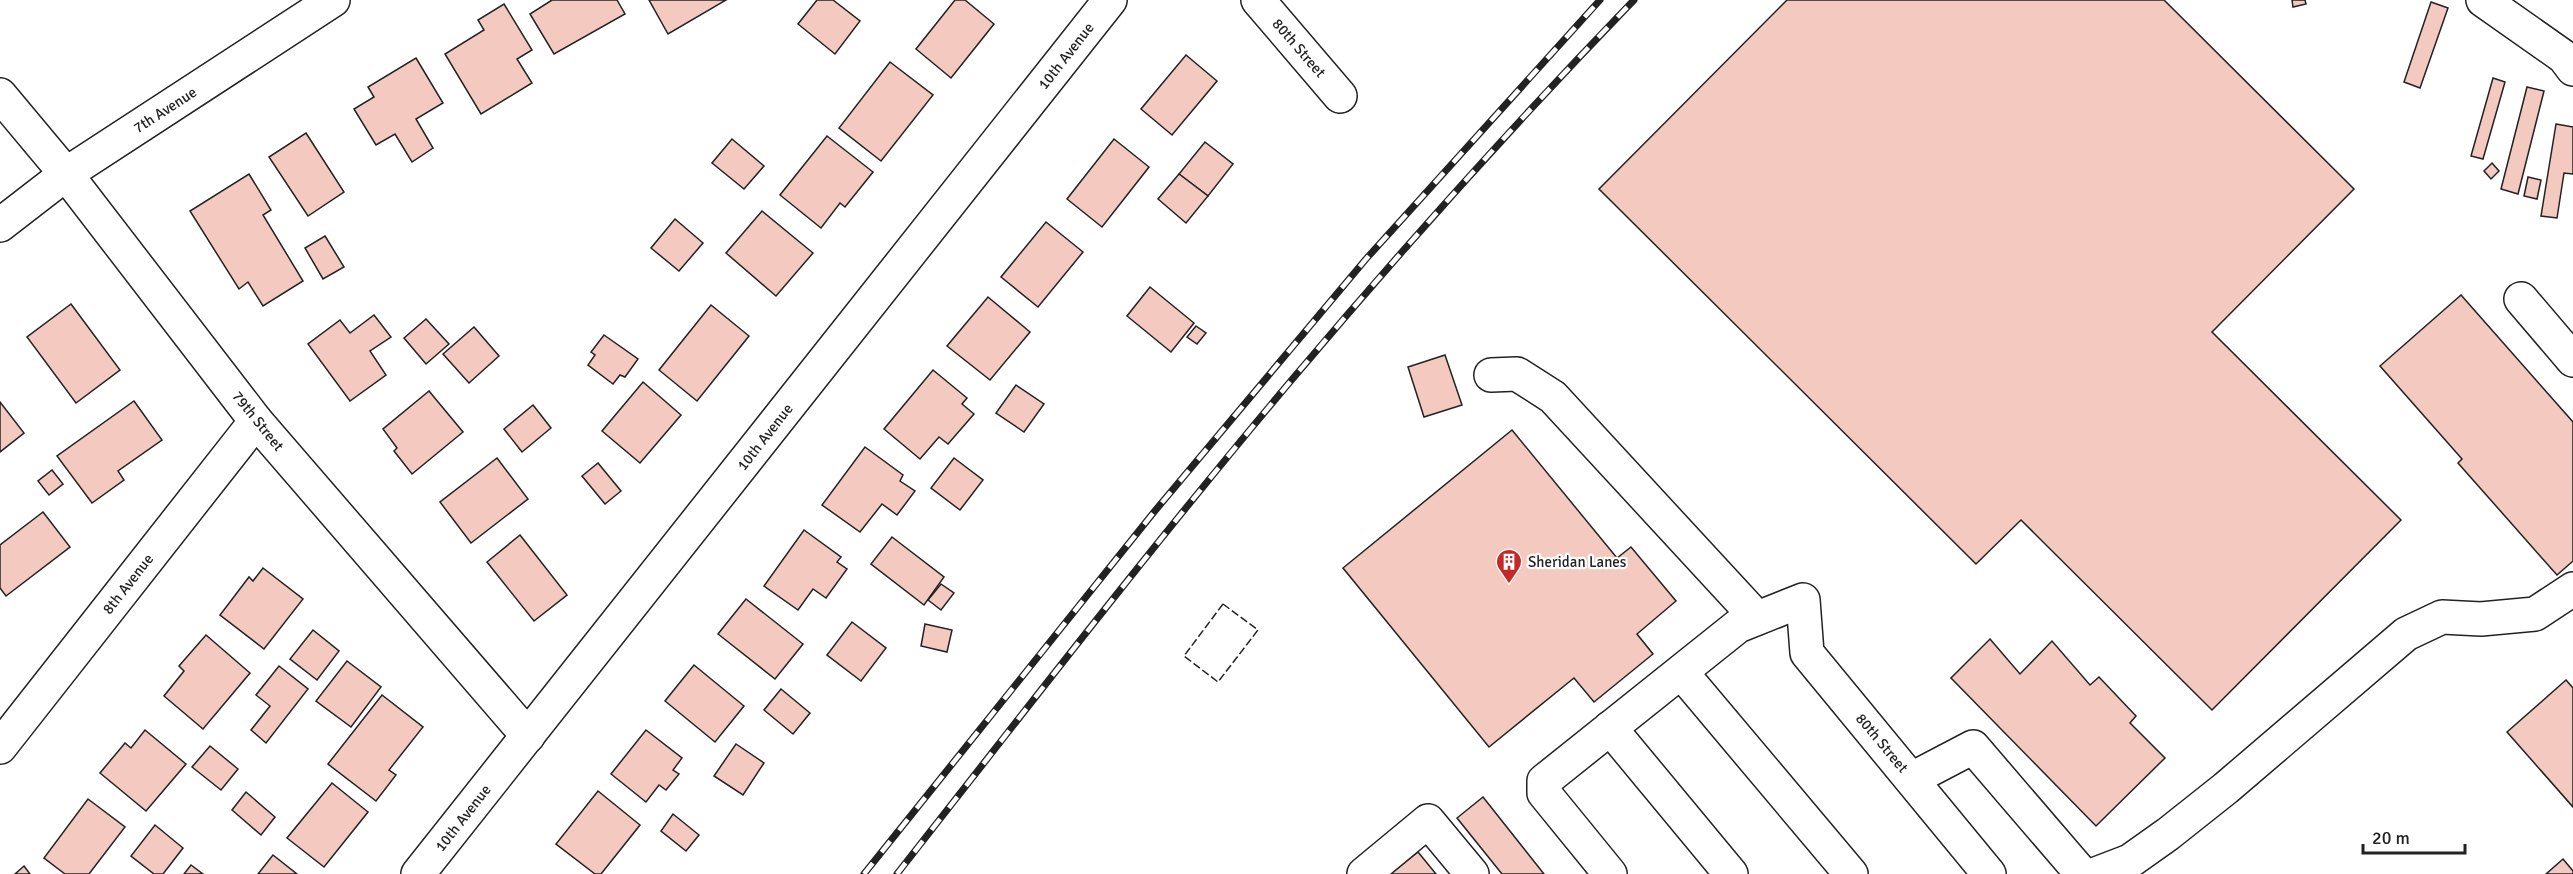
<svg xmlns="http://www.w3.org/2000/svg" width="2573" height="874" font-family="Signika,sans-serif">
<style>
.building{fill:#f3c9c0;stroke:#222;stroke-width:1.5}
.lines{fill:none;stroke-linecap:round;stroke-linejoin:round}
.minor-casing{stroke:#222;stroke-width:36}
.minor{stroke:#fff;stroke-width:33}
.rail-casing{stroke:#222;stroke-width:7}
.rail{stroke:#fff;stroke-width:4.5;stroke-dasharray:14;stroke-linecap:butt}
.fence{stroke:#222;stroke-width:1.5;stroke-dasharray:8 3;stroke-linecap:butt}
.labels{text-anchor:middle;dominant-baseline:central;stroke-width:4.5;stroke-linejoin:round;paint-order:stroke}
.street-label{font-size:15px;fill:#222;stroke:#fff}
.poi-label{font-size:15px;fill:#222;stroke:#fff;text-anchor:start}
</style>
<rect width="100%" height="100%" fill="#fff"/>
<!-- building -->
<g class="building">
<path d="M552,0h65l8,14 -71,40 -24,-40z"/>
<path d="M649,0h77l-58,34z"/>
<path d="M817,0h16l27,21 -25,33 -37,-30z"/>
<path d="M955,0h10l29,24 -43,54 -35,-29z"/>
<path d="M1787,0h377l190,189 -142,143 189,188 -189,190 -191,-190 -45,44 -377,-375z"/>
<path d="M2292,0h13l1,4 -13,3z"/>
<path d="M2431,2l17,6 -28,80 -16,-6z"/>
<path d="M504,4l28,46 -15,9 15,24 -51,31 -36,-60 39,-24 -6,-10z"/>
<path d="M1186,55l31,26 -45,54 -31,-26z"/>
<path d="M416,58l27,45 -27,16 17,29 -21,14 -17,-28 -19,11 -22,-36 20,-12 -6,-10z"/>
<path d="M890,62l43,33 -52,66 -42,-33z"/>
<path d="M2493,78l12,4 -22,77 -12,-3z"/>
<path d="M2527,87l17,4 -26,103 -17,-5z"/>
<path d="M2556,124l17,3v47l-9,-1 -7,45 -16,-2z"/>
<path d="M306,133l38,59 -36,24 -39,-59z"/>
<path d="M827,136l46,36 -28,35 -5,-4 -19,25 -41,-33z"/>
<path d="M732,139l32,27 -20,23 -32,-26z"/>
<path d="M1114,139l35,28 -47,60 -35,-28z"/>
<path d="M1205,142l28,22 -25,32 -29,-22z"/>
<path d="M2492,163l7,8 -8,8 -7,-8z"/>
<path d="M249,174l22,36 -8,5 40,66 -40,25 -15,-24 -9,7 -49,-78z"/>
<path d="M1179,174l29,22 -22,27 -28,-24z"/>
<path d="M2528,177l13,3 -4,19 -13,-3z"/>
<path d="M762,211l51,42 -37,43 -50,-43z"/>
<path d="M675,219l28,24 -24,28 -28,-23z"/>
<path d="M1046,222l37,30 -45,55 -37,-30z"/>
<path d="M325,236l19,31 -21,12 -18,-31z"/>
<path d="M1150,287l44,36 -23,29 -44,-36z"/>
<path d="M2461,295l112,127v139l-16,14 -99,-112 4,-4 -82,-93z"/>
<path d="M988,297l42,35 -40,48 -43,-34z"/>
<path d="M71,304l49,66 -44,33 -49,-66z"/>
<path d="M711,305l38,31 -52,65 -38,-31z"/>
<path d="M374,315l17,22 -21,14 16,24 -36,26 -42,-57 32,-24 10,13z"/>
<path d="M426,319l23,25 -23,20 -22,-26z"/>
<path d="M1196,326l10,7 -9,11 -10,-7z"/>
<path d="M474,327l25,29 -30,27 -26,-29z"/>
<path d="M604,335l34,24 -13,18 -5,-2 -7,9 -25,-19 7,-10 -4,-3z"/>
<path d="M1445,355l17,50 -38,12 -16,-50z"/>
<path d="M933,370l34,28 -5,6 12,10 -26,30 -9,-7 -19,22 -36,-30z"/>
<path d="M643,382l38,33 -41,48 -38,-32z"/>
<path d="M1016,385l28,19 -20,28 -28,-19z"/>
<path d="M429,391l34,41 -51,42 -18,-23 3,-3 -14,-19z"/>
<path d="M134,401l28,39 -44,31 6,9 -32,23 -35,-47z"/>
<path d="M0,402l24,31 -24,19z"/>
<path d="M533,405l18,23 -29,24 -18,-23z"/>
<path d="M1512,430l105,128 14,-11 45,54 -39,33 16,20 -59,48 -20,-24 -85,69 -146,-179z"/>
<path d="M865,447l38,28 -3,6 15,10 -18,24 -15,-11 -22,28 -38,-27z"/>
<path d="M497,458l31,41 -57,44 -31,-41z"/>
<path d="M954,458l29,22 -23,30 -29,-22z"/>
<path d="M598,463l23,28 -16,13 -23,-28z"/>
<path d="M52,470l11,14 -14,11 -11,-14z"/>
<path d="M43,512l27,35 -64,49 -6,-8v-43z"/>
<path d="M804,530l37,27 -4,5 10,7 -21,29 -13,-9 -15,21 -34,-24z"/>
<path d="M520,535l47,60 -33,26 -47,-59z"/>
<path d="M892,537l52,40 -20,28 -53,-41z"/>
<path d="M263,568l40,31 -39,50 -44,-34 29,-38 4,4z"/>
<path d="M941,584l13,9 -13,17 -13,-10z"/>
<path d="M746,599l57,45 -28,35 -57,-45z"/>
<path d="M852,622l34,26 -25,33 -34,-26z"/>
<path d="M925,624l27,6 -5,22 -26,-6z"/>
<path d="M313,630l26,21 -22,29 -27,-21z"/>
<path d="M206,635l44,38 -47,56 -39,-33 20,-25 -5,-5z"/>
<path d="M1990,639l30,35 32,-33 38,44 9,-8 37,39 -6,7 35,35 -69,68 -145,-148z"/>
<path d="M347,661l34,26 -30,40 -35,-26z"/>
<path d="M694,665l50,41 -29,36 -50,-41z"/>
<path d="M279,666l29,23 -42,54 -15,-13 19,-24 -14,-11z"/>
<path d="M2566,680l7,8v119l-66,-75z"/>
<path d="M781,689l29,24 -17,21 -29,-24z"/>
<path d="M382,695l41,32 -34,43 7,5 -20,26 -48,-37z"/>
<path d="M145,730l41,34 -40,47 -46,-38 25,-30 6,5z"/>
<path d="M646,730l36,28 -9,12 6,4 -13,16 -7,-5 -13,17 -35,-28z"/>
<path d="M736,744l28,19 -21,32 -29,-19z"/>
<path d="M210,746l28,23 -17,21 -29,-23z"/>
<path d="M332,783l36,29 -44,55 -37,-29z"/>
<path d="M598,791l42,34 -39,49h-6l-39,-30z"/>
<path d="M246,792l29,25 -14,18 -29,-25z"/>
<path d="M1483,797l61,77h-42l-45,-56z"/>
<path d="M88,799l37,28 -36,47h-24l-21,-16z"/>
<path d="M673,814l26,21 -13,16 -25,-20z"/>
<path d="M155,825l28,23 -20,26h-9l-23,-18z"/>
<path d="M1418,852l18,22h-46z"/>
<path d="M273,855l24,19h-39z"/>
<path d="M2563,859l10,12v3h-27z"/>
<path d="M191,865l12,9h-19z"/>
<path d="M24,866l6,8h-15z"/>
</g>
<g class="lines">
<defs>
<g id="minor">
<path d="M1258,0l82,96"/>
<path d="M2483,0l81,57 9,12"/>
<path d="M0,95l66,79 190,247 272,315"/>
<path d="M0,225l66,-51 267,-174"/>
<path d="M2521,299l52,61"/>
<path d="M1491,375l26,-1 36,23 204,221"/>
<path d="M1681,672l170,202"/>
<path d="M1610,728l121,146"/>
<path d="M0,747l256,-326"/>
<path d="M1912,779l61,-32 109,127"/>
<path d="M418,874l692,-874"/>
<path d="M1364,874l64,-53 44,53"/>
<path d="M1610,874l-66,-81v-12l194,-155 65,-26 4,53 182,221"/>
<path d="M2096,874l34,-13 38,-27 58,-46 180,-154 36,-17 39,2 54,-5 38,-25"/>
</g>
</defs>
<!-- minor casing -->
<use href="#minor" class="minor-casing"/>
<!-- minor -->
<use href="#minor" class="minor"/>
<defs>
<g id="rail">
<path d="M864,874l290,-362 212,-253 234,-259"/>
<path d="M897,874c131,-167 261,-336 398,-498 109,-129 222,-255 339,-376"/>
</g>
</defs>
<!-- rail casing -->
<use href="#rail" class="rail-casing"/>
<!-- rail -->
<use href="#rail" class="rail"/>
<!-- fence -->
<path class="fence" d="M1223,604l35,26 -40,52 -34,-26z"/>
</g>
<!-- icons -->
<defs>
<symbol id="building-pin" viewBox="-11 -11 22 30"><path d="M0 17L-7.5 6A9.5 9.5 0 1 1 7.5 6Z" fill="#c62828" stroke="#fff"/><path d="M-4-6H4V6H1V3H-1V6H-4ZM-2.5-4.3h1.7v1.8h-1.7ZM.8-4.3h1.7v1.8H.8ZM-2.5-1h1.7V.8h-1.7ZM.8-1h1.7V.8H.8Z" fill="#fff"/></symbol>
</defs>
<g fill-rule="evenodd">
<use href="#building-pin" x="1494" y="547" width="30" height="40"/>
</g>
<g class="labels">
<!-- street labels -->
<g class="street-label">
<text transform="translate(1299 48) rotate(49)">80th Street</text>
<text transform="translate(1066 56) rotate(-52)">10th Avenue</text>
<text transform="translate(165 110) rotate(-33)">7th Avenue</text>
<text transform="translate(258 421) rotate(51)">79th Street</text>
<text transform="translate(765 437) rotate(-52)">10th Avenue</text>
<text transform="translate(128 584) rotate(-52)">8th Avenue</text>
<text transform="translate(1882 743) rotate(50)">80th Street</text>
<text transform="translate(463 818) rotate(-52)">10th Avenue</text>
</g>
<!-- poi labels -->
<g class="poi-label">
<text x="1528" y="562">Sheridan Lanes</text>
</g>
</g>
<!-- scale -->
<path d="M2363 844v9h102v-9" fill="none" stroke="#222222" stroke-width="3"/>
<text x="2372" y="844" font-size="18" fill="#222222" stroke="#ffffff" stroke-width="4.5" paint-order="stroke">20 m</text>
</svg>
